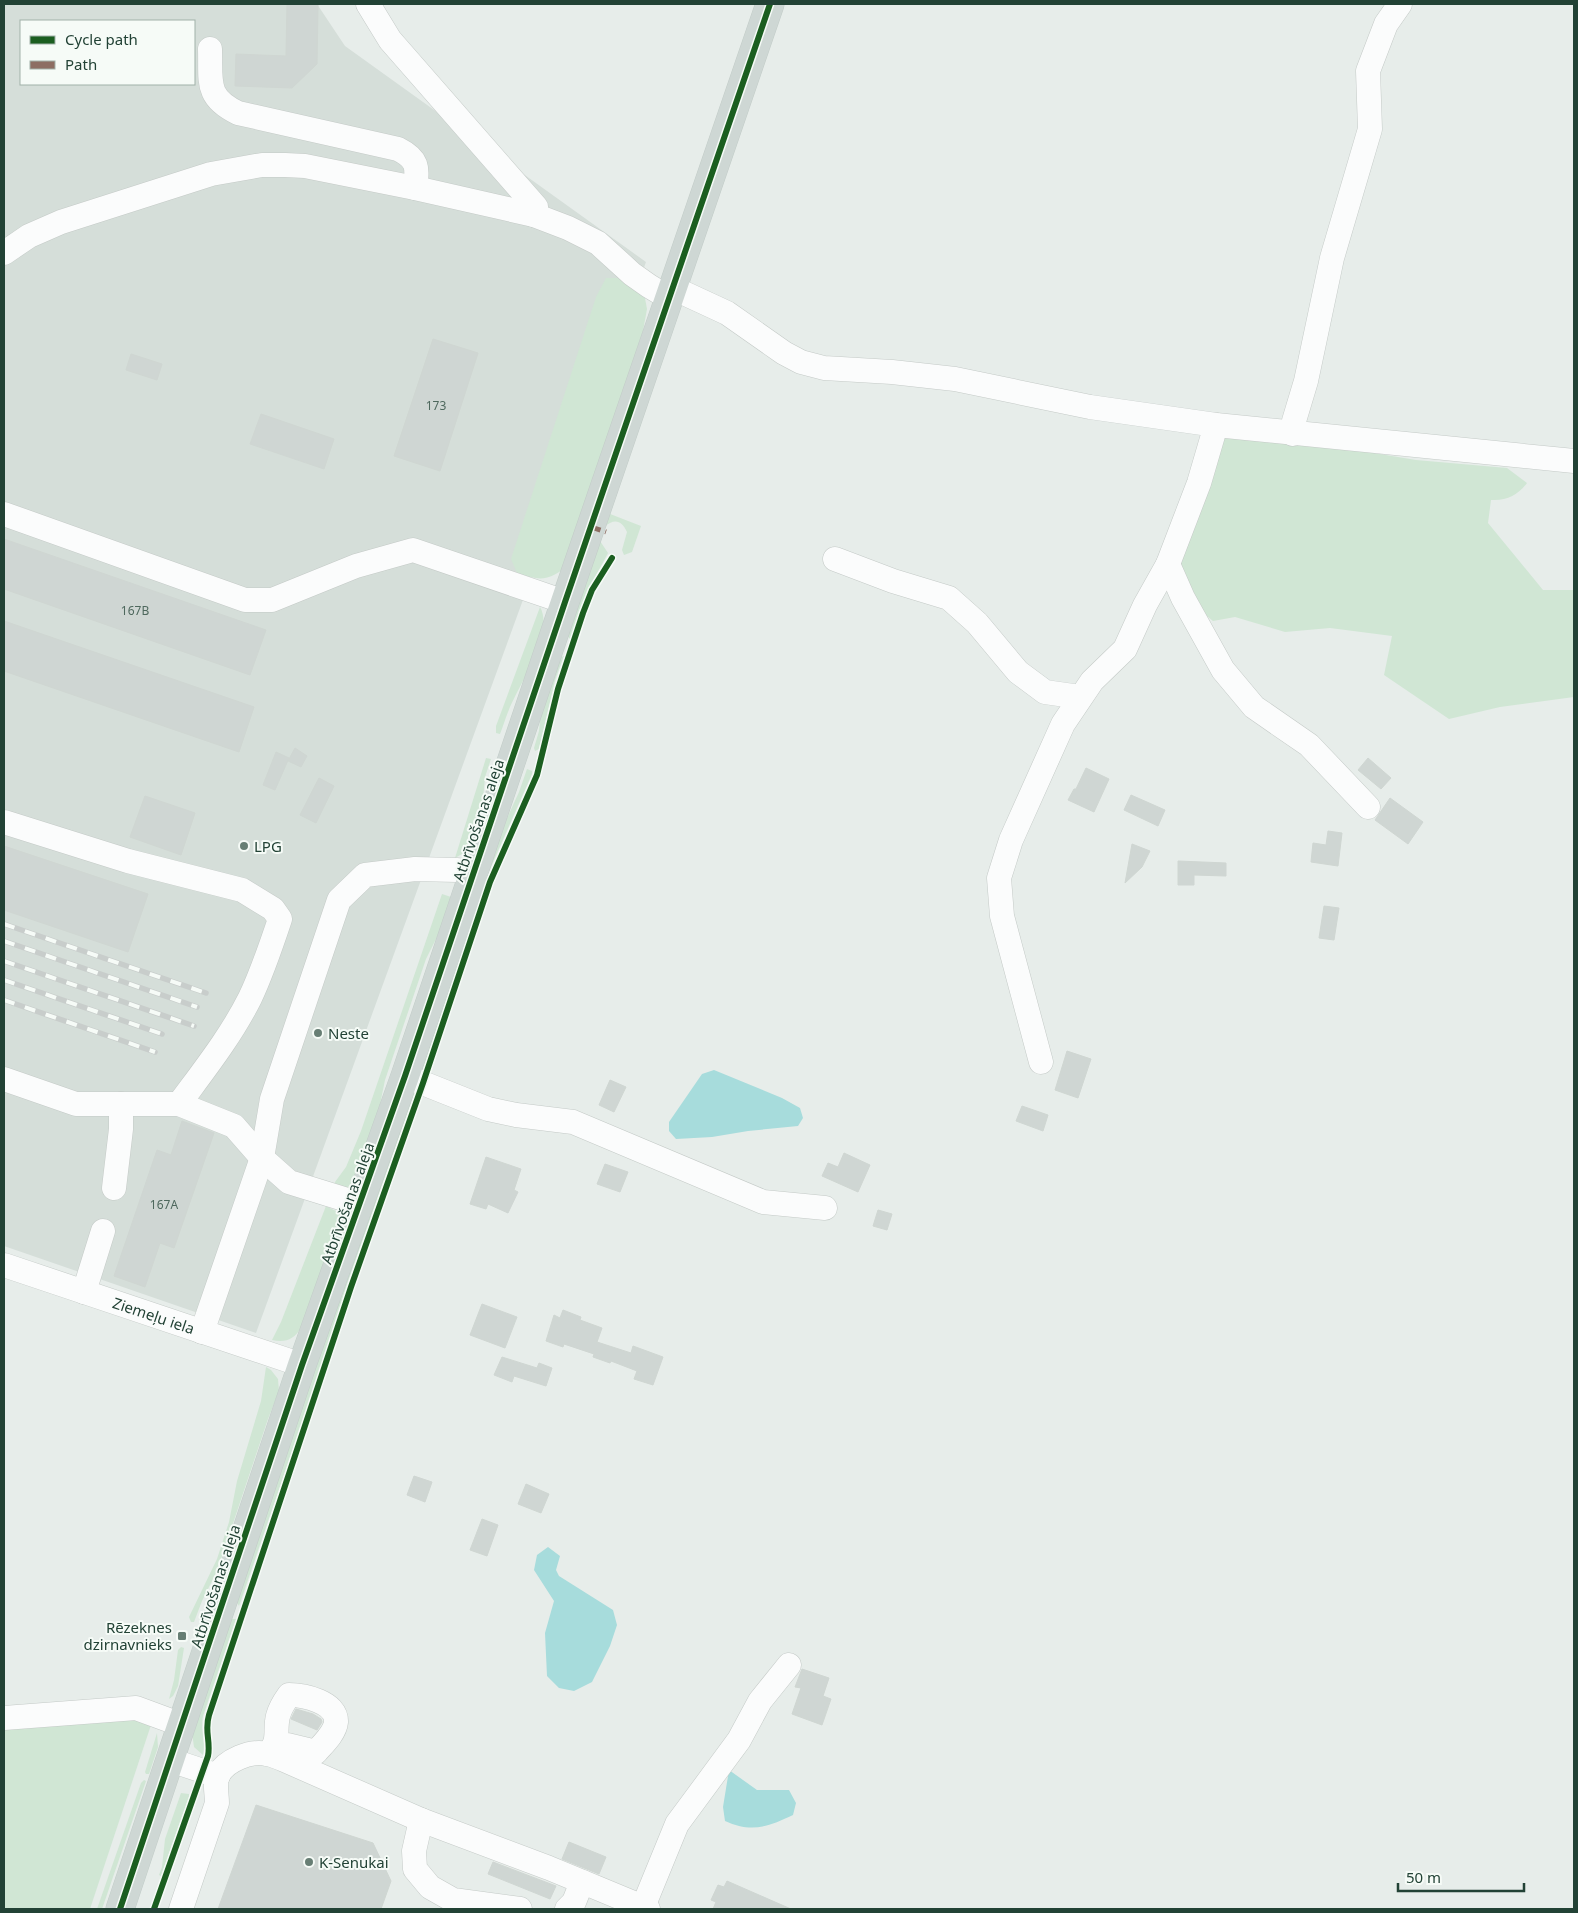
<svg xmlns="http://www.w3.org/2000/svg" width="1578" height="1913" font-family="'Noto Sans',sans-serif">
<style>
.built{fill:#d5ded9;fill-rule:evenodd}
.green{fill:#d0e6d4}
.water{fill:#a7dcdc}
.building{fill:#cfd6d3;stroke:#cfd6d2}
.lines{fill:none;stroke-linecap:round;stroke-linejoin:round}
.minor-casing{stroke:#c4cac7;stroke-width:25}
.major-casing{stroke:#c2ccc8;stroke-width:29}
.minor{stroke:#fbfcfc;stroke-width:24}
.major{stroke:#ced7d4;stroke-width:28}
.rail-casing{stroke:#c8cdcb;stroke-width:5.5}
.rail{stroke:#f6fbf7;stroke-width:4;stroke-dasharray:11;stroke-linecap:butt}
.quiet{stroke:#8d6e63;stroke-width:5;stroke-dasharray:10 5;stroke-linecap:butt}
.cycleway-casing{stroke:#f6fbf7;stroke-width:9}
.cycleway{stroke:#1b5e20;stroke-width:6}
.poi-dot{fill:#677e74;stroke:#f6fbf7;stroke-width:2}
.labels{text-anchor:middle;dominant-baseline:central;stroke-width:4;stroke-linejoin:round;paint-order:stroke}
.number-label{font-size:12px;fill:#4e685d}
.street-label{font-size:15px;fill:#224235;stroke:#f6fbf7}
.poi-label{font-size:15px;fill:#224235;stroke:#f6fbf7;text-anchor:start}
</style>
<rect width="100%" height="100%" fill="#e7edea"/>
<!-- built -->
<path class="built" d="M4,4h313l28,42 301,216 -390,1071 -252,-87zM21,21h173v63h-173z"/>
<!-- green -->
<g class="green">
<path d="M606,278h16l22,15 3,16 -4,22 -78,237c-19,14 -26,12 -48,5l-6,-14 85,-262z"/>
<path d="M1216,437h61l139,23 91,8 20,15c-9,12 -20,18 -36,17l-3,23 55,67h31v107l-74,10 -51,12 -65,-44 8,-39 -62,-8 -45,4 -50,-15 -22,4 -21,-17 -22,-44z"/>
<path d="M605,512l36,14 -9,26 -8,3 -2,-5 5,-18c-5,-12 -13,-14 -23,-5l-4,14 8,12 -22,41 -16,45 -3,-4 1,-9 14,-36z"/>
<path d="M540,607c15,26 -22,79 -32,105 -3,7 -5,15 -8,22l-4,-1v-7z"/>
<path d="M564,656l-9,24 -16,69 -4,2 -1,-3 5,-17 3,-31 17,-42z"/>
<path d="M486,758l5,1 -6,18 -3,33 -13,40 -14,8z"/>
<path d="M527,769l5,2v3l-42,95h-2l5,-20 26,-57z"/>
<path d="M442,894l12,4 -11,27 -17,34 -41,121 -10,49 -23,57 -6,3h-14l3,-7 11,-15 15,-36z"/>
<path d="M474,905l4,1 -55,167 -3,-1z"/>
<path d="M417,1086l-69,196 -28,88 -81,236 -3,-5 173,-508z"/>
<path d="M326,1206l14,7 2,7 -41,108c-7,11 -15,15 -29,12l9,-18z"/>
<path d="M266,1367l5,3 7,9 1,12 -11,28 -51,152 -15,30 -8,21h-3l-2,-5 28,-58 12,-37 8,-41 24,-80z"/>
<path d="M231,1619h5l-33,97c-3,14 3,26 0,39l-9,-8 -2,-14 36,-111z"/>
<path d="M181,1647l3,1 -6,38 -5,10 -4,3 5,-19 4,-30z"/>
<path d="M128,1716l23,9 -61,184h-86v-178l13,-7z"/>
<path d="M157,1733l1,14 -9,27h-3l-1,-2z"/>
<path d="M144,1780l2,1 -44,128h-5l44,-126z"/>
<path d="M181,1793l8,1v3l-28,79 -2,-1 3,-8 3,-28z"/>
</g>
<!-- water -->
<g class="water">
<path d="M714,1070l68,28 18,10 3,10 -5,8 -50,5 -36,6 -36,2 -7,-8v-9l33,-48z"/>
<path d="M548,1547l12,9 -4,14 3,6 54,34 4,15 -7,21 -18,36 -18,9 -15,-3 -12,-12 -2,-43 9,-32 -20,-31 3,-15z"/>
<path d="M729,1770l28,20h32l7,13 -3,12c-25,12 -42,18 -68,6l-2,-14z"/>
</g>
<!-- building -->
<g class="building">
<path d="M287,4h31l-1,60 -25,24 -57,-2 1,-32 50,2z"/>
<path d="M433,339l45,14 -38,118 -46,-15z"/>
<path d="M131,354l31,10 -5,16 -31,-10z"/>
<path d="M261,414l73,25 -10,30 -74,-25z"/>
<path d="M4,539l262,91 -16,45 -246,-86z"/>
<path d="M4,621l250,86 -15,45 -235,-81z"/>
<path d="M295,748l12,8 -6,11 -13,-6z"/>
<path d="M276,752l13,6 -14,32 -12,-5z"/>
<path d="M1368,758l23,20 -10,11 -23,-19z"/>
<path d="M1086,768l23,11 -15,33 -26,-12 6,-11h2z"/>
<path d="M319,778l15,8 -18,37 -16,-8z"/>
<path d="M1131,795l34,15 -7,16 -34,-16z"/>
<path d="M145,796l50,17 -14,42 -51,-18z"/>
<path d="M1390,798l33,24 -15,22 -33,-24z"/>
<path d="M1328,831l14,2 -4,33 -27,-4 2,-19 13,2z"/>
<path d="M1132,844l18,7 -8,16 -17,16z"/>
<path d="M4,846l144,48 -20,58 -124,-42z"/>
<path d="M1178,861l48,2v13l-32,-1v10h-16z"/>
<path d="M1324,906l15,2 -5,32 -15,-2z"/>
<path d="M1067,1051l24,8 -13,39 -23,-8z"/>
<path d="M610,1080l16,7 -12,25 -15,-7z"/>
<path d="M1022,1106l26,9 -5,16 -27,-10z"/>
<path d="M182,1121l32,12 -40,115 -14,-5 -15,44 -31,-11 43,-126 14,5z"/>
<path d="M844,1153l26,12 -12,27 -36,-16 6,-13 10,4z"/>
<path d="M486,1157l35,12 -7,21 4,2 -10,21 -20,-9 -2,5 -16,-5z"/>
<path d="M605,1164l23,8 -8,20 -23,-8z"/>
<path d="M878,1210l14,4 -5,16 -14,-4z"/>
<path d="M482,1304l35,13 -12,31 -35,-13z"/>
<path d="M563,1310l18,7 -1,3 22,8 -5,14 34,11 2,-7 30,11 -10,28 -19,-6 3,-8 -26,-10 -1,2 -17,-6 1,-3 -30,-10 -1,3 -17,-6 8,-26 6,3z"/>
<path d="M502,1357l35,11 2,-5 13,5 -6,18 -32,-10 -2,6 -18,-7z"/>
<path d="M414,1476l18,6 -7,20 -18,-7z"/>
<path d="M526,1484l23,10 -8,19 -23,-9z"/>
<path d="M482,1519l16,6 -11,31 -17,-6z"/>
<path d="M802,1669l27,9 -6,18 8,3 -9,26 -30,-11 9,-26 -6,-1z"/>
<path d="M296,1709l17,5 8,5 1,3 -5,8 -26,-11z"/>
<path d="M256,1805l117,38 18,38 -10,28h-163z"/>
<path d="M569,1842l37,15 -7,17 -37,-15z"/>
<path d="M493,1862l63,24 -6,13 -62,-25z"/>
<path d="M727,1881l64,28h-78l3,-7 -5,-2 7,-15 6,2z"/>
</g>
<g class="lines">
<defs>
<g id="minor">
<path d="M368,4l22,36 146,167 -2,8"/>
<path d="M210,49c1,33 -5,48 28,64l160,36c20,10 20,18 17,39"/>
<path d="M4,253l25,-17 32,-14 150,-48 51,-9h23l20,1 110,22 119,27 34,13 30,15 34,31 17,12 20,12"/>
<path d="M673,288l54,25 57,40 17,9 23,6 68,4 63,7 135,28 126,18 358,36"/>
<path d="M1293,434l1,-13 12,-40 26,-123 38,-129 -2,-58 18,-47 14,-20"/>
<path d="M4,514l241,86h27l84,-34 57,-16 152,52"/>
<path d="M835,559l58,22 56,17 28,25 41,49 27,20 35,5"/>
<path d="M1168,564l15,34 40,72 31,37 55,38 59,62"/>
<path d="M4,822l124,39 114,29 31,19 7,10c-9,27 -18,54 -30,79 -19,38 -46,72 -71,106"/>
<path d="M1041,1062l-39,-146 -3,-38 12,-38 52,-116 29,-43 33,-32 20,-44 23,-41 31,-81 17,-58"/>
<path d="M405,1076l83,33 28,6 57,7 190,80 62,6"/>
<path d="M4,1079l72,25h103l55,22 28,32 27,24 71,22"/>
<path d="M114,1188l7,-59v-25"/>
<path id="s1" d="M4,1265l298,100"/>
<path d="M84,1292l19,-61"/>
<path d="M202,1332l60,-174 10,-59 67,-199 26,-25 50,-6 42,1 16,4"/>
<path d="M289,1695c15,0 48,7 47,27 -1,11 -13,22 -20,30l-29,-7 -19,9c13,-14 6,-22 10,-38 2,-8 6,-14 11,-21z"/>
<path d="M4,1718l132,-10 46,17"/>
<path d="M170,1760l48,16"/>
<path d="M421,1820l-7,31 1,18 15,18 23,13 67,9"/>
<path d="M643,1907l34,-83 62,-84 21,-39 29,-36"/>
<path d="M181,1909l36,-106c0,-9 -3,-20 1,-28 8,-15 33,-25 49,-21 7,1 15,5 22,8l132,58 128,48 99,41"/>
<path d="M567,1909l7,-7 8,-20"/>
</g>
<path id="major" d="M120,1909l182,-544 103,-289 160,-474 205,-598"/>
</defs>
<!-- minor casing -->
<use href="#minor" class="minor-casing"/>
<!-- major casing -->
<use href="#major" class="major-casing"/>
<!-- minor -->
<use href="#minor" class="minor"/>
<!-- major -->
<use href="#major" class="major"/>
<defs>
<g id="rail">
<path d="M4,924l202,69"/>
<path d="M4,941l193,66"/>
<path d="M4,961l190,65"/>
<path d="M4,980l158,54"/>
<path d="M4,1000l151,52"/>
</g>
</defs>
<!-- rail casing -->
<use href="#rail" class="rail-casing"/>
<!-- rail -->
<use href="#rail" class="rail"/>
<!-- quiet -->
<path class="quiet" d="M591,527l15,5"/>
<defs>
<g id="cycleway">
<path d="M120,1909l182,-544 103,-289 160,-474 205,-598"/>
<path d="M154,1909l54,-153c3,-15 -4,-25 1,-41l142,-428 72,-204 67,-201 47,-107 21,-86 25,-76 9,-23 20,-32"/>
</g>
</defs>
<!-- cycleway casing -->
<use href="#cycleway" class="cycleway-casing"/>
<!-- cycleway -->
<use href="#cycleway" class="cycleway"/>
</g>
<!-- markers -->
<g class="poi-dot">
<circle cx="244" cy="846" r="5"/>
<circle cx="318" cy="1033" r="5"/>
<rect x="177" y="1631" width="10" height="10" rx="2.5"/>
<circle cx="309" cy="1862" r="5"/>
</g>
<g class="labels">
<!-- number labels -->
<g class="number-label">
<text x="436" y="405">173</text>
<text x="135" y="610">167B</text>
<text x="164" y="1204">167A</text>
</g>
<!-- street labels -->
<g class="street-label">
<text transform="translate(478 820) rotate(-71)">Atbrīvošanas aleja</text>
<text transform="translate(347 1203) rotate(-70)">Atbrīvošanas aleja</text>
<text stroke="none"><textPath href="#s1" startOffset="158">Ziemeļu iela</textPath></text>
<text transform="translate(215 1586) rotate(-72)">Atbrīvošanas aleja</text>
</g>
<!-- poi labels -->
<g class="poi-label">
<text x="254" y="846">LPG</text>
<text x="328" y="1033">Neste</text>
<text x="172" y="1627" text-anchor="end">Rēzeknes<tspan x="172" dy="17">dzirnavnieks</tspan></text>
<text x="319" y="1862">K-Senukai</text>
</g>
</g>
<!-- border -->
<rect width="1578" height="1913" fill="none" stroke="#224235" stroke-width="10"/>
<!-- legend -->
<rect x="20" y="20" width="175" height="65" fill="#f6fbf7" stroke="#a1b1a9"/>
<rect x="30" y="36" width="25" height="8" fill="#1b5e20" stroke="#a1b1a9"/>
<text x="65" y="45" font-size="15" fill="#224235">Cycle path</text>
<rect x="30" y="61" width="25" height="8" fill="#8d6e63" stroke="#a1b1a9"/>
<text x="65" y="70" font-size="15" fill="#224235">Path</text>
<!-- scale -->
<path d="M1398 1883v8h126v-8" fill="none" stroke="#224235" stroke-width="2.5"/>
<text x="1406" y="1883" font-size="15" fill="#224235" stroke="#f6fbf7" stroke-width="4" paint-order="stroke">50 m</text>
</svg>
